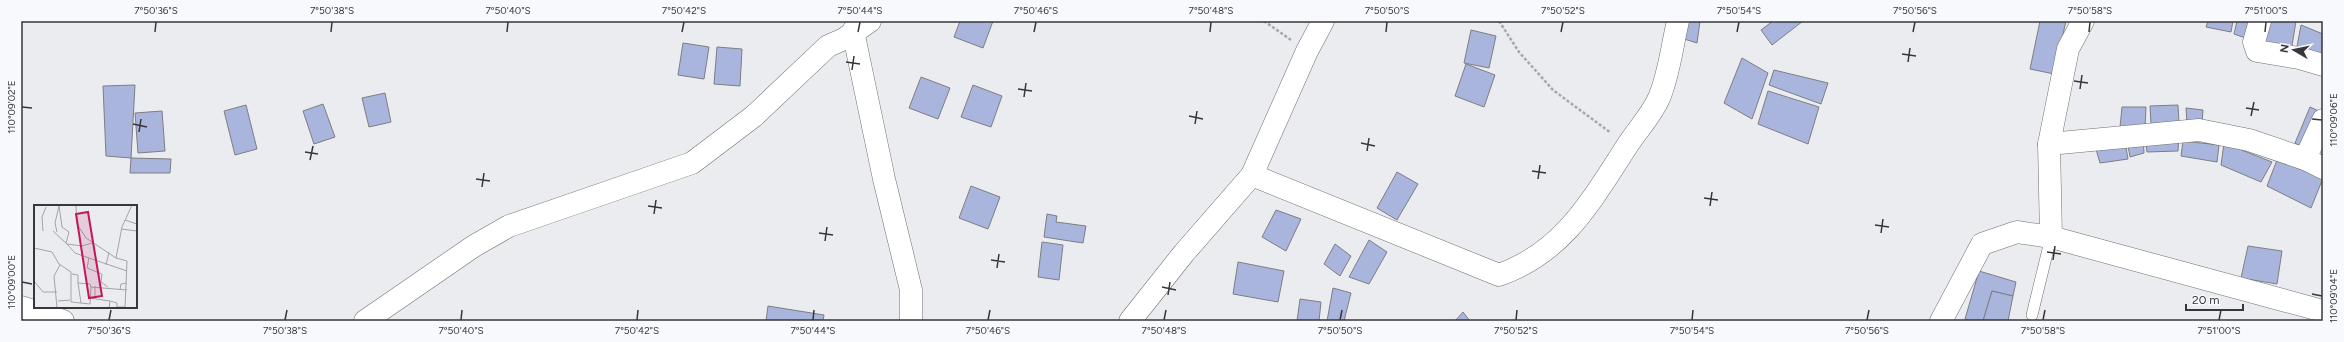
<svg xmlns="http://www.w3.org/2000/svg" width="2344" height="342" font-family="Figtree,sans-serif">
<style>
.building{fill:#aab5de;stroke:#7d7e82}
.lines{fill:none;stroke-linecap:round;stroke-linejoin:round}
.lane-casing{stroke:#6e6f72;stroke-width:12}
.street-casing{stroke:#6e6f72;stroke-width:23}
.path{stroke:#a6a7aa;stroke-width:2.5;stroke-dasharray:3 2;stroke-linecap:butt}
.lane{stroke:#fff;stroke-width:11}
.street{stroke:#fff;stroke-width:22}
.ticks{fill:none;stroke:#363738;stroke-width:1.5}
.inset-road{fill:none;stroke:#a3a4a6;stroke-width:1}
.view{fill:#c2185b;fill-opacity:0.15;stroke:#c2185b;stroke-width:2}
.inset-edge{fill:none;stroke:#363738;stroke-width:2}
.neatline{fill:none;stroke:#363738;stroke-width:1.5}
.ticks-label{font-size:10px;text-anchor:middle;fill:#363738}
</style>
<rect width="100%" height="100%" fill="#ebecf0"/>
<!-- building -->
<g class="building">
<path d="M960,21h33l-10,27 -29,-11z"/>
<path d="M1683,21h17l-3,22 -16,-5z"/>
<path d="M1773,21h30l-31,24 -11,-15z"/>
<path d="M2040,21h26l-12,53 -24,-5z"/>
<path d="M2208,21h25l-2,11 -25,-5z"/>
<path d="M2237,21h18l-4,19 -17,-6z"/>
<path d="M2270,21h26l-5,31 -26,-9z"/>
<path d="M2301,25l22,9v18l-3,8 -24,-8z"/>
<path d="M1471,30l25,6 -7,32 -25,-5z"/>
<path d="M683,43l26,4 -5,32 -26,-4z"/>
<path d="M717,47l25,2 -2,37 -26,-2z"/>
<path d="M1742,58l26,15 -16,46 -28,-16z"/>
<path d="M1466,64l29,11 -11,32 -29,-11z"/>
<path d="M1774,70l54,13 -7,21 -52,-19z"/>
<path d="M921,77l29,11 -12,31 -29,-11z"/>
<path d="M135,85l-4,73 -25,-2 -3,-70z"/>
<path d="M973,85l29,11 -11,31 -30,-10z"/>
<path d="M1768,91l51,16 -11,37 -50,-20z"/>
<path d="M385,93l6,29 -22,5 -7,-29z"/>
<path d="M323,104l12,33 -21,7 -11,-33z"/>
<path d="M246,105l11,44 -22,6 -11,-44z"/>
<path d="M2178,105l1,18 -28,1 -1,-18z"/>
<path d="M2122,107h24l-1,21 -25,-1z"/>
<path d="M2310,107l13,6 -17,37 -11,-7z"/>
<path d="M2186,108l17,2 -1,13h-15z"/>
<path d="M162,111l3,40 -27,2 -3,-40z"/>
<path d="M2179,135l-1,16 -31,1 -2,-13z"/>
<path d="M2143,137l1,16 -14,4 -3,-17z"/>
<path d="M2125,141l3,18 -28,4 -5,-17z"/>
<path d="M2183,141l36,4 -2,17 -36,-6z"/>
<path d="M2224,143l48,19 -11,20 -40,-17z"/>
<path d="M131,158l40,1 -1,14h-40z"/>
<path d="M2277,160l46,18 -12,30 -44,-22z"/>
<path d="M1397,172l21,12 -21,36 -20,-12z"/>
<path d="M971,186l29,11 -12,32 -29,-11z"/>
<path d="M1276,210l25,9 -15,32 -24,-14z"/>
<path d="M1047,214l10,2 -1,6 30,4 -3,17 -39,-6z"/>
<path d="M1369,240l18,12 -18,32 -20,-7z"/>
<path d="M1042,242l21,3 -4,35 -21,-3z"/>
<path d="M1335,244l16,12 -11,20 -16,-12z"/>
<path d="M2248,246l34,5 -5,33 -36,-6z"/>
<path d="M1238,262l46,9 -6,31 -45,-8z"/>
<path d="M1979,271l37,11 -3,14 -21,-5 -9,30h-11l-7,-2z"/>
<path d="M1333,288l18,5 -7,28h-17z"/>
<path d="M1992,291l21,5 -5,25h-25z"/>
<path d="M1300,299l21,3 -2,19h-22z"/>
<path d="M768,306l56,9 -1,6h-57z"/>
<path d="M1463,312l7,9h-15z"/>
</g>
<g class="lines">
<defs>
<path id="lane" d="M2032,315l19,-78"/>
<g id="street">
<path d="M1323,21l-16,30 -55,124 247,100c65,-23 92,-74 128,-129 10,-16 24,-30 32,-48 10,-23 13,-52 19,-77"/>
<path d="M2083,21l-15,28 -19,95 2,93 272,74"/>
<path d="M2260,21l-6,21 3,9 42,7 24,7"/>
<path d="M853,31l31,148 27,111v31"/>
<path d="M2049,144l150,-14 50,10 56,19 18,9"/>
<path d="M2305,159l18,-39"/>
<path d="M21,307l42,14"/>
<path d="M365,321l109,-75 35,-20 183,-63 62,-47 74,-70 16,-7 26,-18"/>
<path d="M1130,321l54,-68 68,-78"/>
<path d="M1941,321l41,-77 35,-12 34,5"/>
</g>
</defs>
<!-- lane casing -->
<use href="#lane" class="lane-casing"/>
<!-- street casing -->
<use href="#street" class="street-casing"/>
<!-- path -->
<g class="path">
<path d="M1264,21l27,19"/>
<path d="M1499,21l20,31 34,38 58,43"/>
</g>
<!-- lane -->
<use href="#lane" class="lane"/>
<!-- street -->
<use href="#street" class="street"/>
</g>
<!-- ticks -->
<path class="ticks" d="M155,32l1,-10M331,32l1,-10M507,32l1,-10M682,32l2,-10M858,32l2,-10M1034,32l2,-10M1210,32l1,-10M1386,32l1,-10M1561,32l2,-10M1737,32l2,-10M1913,32l2,-10M2089,32l1,-10M2265,32l1,-10M1902,54l14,2M846,62l14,2M1908,62l2,-14M852,70l2,-14M2074,81l14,2M1018,89l14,2M2080,89l2,-14M1024,97l2,-14M22,107l10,1M2246,108l13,2M1189,116l14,3M2251,116l3,-14M2312,119l10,1M133,124l14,3M1195,124l2,-13M139,132l2,-13M1361,143l14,3M1367,151l2,-13M305,152l13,2M310,160l3,-14M1532,171l14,2M476,179l14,2M1538,179l2,-14M482,187l2,-14M1704,198l14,2M648,206l14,2M1710,206l2,-14M654,214l2,-14M1875,225l14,2M819,233l14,2M1881,233l2,-14M825,241l2,-14M2047,252l14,2M991,260l14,2M2053,260l2,-14M997,268l2,-14M22,282l10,2M1162,287l14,3M2312,294l10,2M1168,295l2,-13M109,320l2,-10M285,320l2,-10M461,320l1,-10M637,320l1,-10M813,320l1,-10M988,320l2,-10M1164,320l2,-10M1340,320l2,-10M1516,320l1,-10M1692,320l1,-10M1867,320l2,-10M2043,320l2,-10M2219,320l2,-10"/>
<!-- overview -->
<g transform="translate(34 205)">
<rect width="103" height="103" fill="#ebecf0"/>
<path class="inset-road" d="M42,0l1,19 9,14 30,20M25,1l3,21 7,5 -3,11M91,15l12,4M87,24l16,2M9,26l-1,-14 4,-10M19,26l14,13 15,2 10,-3M23,27l-2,-9 4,-17M33,39l8,9 14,5M0,43l18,4 7,12 12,8v30l19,2 1,-17 36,3M72,60l3,-13M38,69l6,1v8l12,1 1,3M0,76l9,11h14M44,78l3,20M74,82l-7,-5 1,-8 -15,-6 2,-10 38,13M86,85l1,-6 6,-1M56,93l20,3 -1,7M61,94v-13M24,96l12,-1M76,96l7,2v4h8M23,103l-3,-32 6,-11M91,103l2,-47 -11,-3 6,-31 10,-22"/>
<path class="view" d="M54,7l14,84 -13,2 -13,-84z"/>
<rect width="103" height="103" class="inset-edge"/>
</g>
<!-- border -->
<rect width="2344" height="342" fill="none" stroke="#f8f9fd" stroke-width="44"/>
<!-- north arrow -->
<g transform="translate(2294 50) rotate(279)" stroke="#f8f9fd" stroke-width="3" paint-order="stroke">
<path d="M0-3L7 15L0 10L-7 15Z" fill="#363738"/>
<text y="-6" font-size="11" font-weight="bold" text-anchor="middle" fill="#363738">N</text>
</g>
<!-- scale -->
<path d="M2186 304v6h57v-6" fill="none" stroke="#363738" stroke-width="2"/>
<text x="2192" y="304" font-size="12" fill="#363738" stroke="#f8f9fd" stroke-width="3" paint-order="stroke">20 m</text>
<rect x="22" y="22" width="2300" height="298" class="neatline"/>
<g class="ticks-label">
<text x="156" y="14">7°50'36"S</text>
<text x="332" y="14">7°50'38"S</text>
<text x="508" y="14">7°50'40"S</text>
<text x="684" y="14">7°50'42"S</text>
<text x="860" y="14">7°50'44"S</text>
<text x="1036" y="14">7°50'46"S</text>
<text x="1211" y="14">7°50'48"S</text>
<text x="1387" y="14">7°50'50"S</text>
<text x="1563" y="14">7°50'52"S</text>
<text x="1739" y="14">7°50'54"S</text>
<text x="1915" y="14">7°50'56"S</text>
<text x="2090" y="14">7°50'58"S</text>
<text x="2266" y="14">7°51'00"S</text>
<text transform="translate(11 107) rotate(-90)" y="4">110°09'02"E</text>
<text transform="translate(2333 120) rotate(-90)" y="4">110°09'06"E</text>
<text transform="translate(11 282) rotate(-90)" y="4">110°09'00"E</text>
<text transform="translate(2333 296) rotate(-90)" y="4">110°09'04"E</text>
<text x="109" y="334">7°50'36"S</text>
<text x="285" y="334">7°50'38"S</text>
<text x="461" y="334">7°50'40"S</text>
<text x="637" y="334">7°50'42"S</text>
<text x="813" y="334">7°50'44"S</text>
<text x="988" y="334">7°50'46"S</text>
<text x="1164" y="334">7°50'48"S</text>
<text x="1340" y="334">7°50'50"S</text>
<text x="1516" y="334">7°50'52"S</text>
<text x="1692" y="334">7°50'54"S</text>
<text x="1867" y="334">7°50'56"S</text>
<text x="2043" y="334">7°50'58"S</text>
<text x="2219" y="334">7°51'00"S</text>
</g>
</svg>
